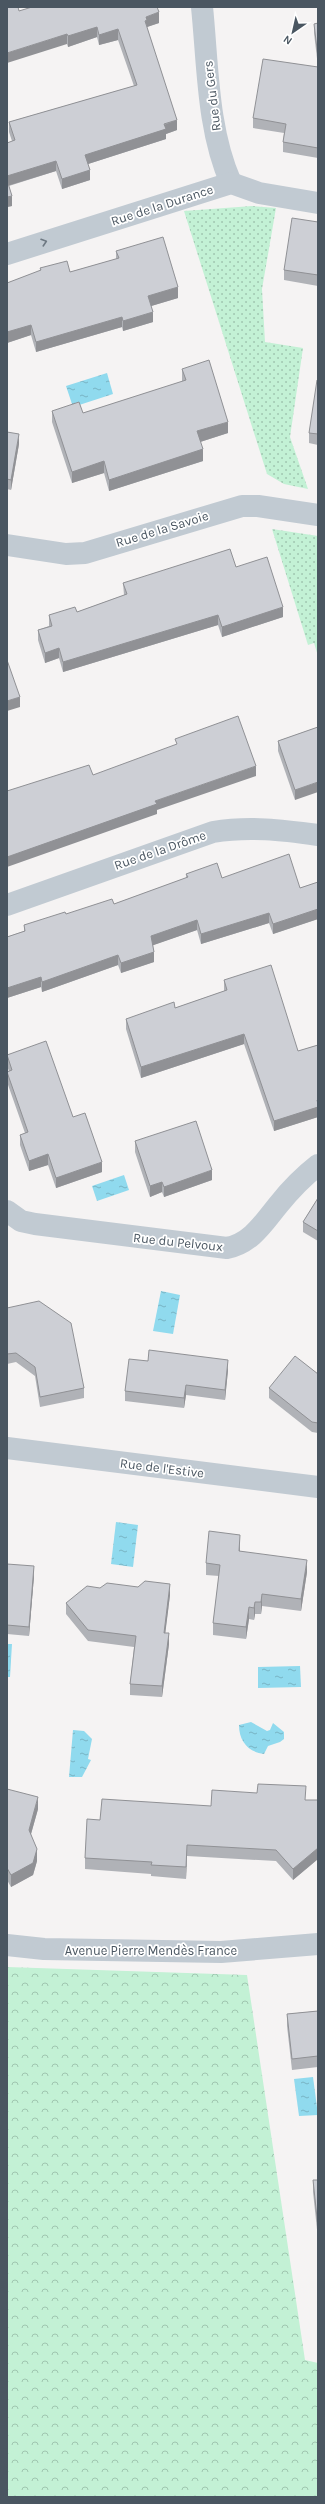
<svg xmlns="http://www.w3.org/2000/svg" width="325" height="2504" font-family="Karla,sans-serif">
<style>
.grass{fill:url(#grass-dots)}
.forest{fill:url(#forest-crowns)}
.water{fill:url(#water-ripples)}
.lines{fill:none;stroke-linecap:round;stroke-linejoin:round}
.minor{stroke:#c1cad2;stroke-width:22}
.wall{fill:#b0b2b7}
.shaded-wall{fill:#909195}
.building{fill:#cdcfd5;stroke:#909195}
.oneway{stroke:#6e7983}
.labels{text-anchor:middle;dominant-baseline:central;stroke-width:3.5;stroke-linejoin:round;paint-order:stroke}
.street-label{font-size:13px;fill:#4a5661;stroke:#fff}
</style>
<defs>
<pattern id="grass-dots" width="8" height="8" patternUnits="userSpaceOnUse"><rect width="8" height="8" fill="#c3f1d5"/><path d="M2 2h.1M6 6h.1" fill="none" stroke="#a0c6b0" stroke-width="1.8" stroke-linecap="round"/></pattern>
<pattern id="forest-crowns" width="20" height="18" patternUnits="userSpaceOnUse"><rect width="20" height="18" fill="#c3f1d5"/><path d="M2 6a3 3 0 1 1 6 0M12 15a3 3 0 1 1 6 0" fill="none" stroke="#a0c6b0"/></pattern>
<pattern id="water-ripples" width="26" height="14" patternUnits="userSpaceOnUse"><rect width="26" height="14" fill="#90daee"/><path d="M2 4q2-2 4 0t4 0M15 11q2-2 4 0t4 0" fill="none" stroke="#78b4c4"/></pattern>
</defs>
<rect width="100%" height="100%" fill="#f5f3f3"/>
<!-- grass -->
<g class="grass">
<path d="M252,206l24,2 -14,81 3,53 38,6 -13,89 18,52 -24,-5 -17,-10 -83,-263z"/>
<path d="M272,529l46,7v120l-4,-13 -6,2z"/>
</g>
<!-- forest -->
<path class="forest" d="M7,1967l240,8 58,385 13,3v134h-311z"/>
<!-- water -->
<g class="water">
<path d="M107,373l6,21 -40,13 -7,-21z"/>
<path d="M124,1175l5,15 -32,11 -5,-15z"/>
<path d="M161,1291l19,4 -7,39 -20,-3z"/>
<path d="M116,1522l22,3 -5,42 -22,-3z"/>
<path d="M7,1644h5l-2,33h-3z"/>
<path d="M300,1666l1,21 -43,1v-21z"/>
<path d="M251,1722l16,9 3,-1 3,-7 11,9v7l-4,3 -12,4 -4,8c-16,-2 -25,-13 -25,-29z"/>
<path d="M73,1730l11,1 8,8 -4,20 3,1 -9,17h-13z"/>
<path d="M313,2077l5,38 -19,1 -5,-37z"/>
</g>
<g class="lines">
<!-- minor -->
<g class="minor">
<path d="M202,7c6,58 5,122 29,176"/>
<path d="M7,254l224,-71 28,10 59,10"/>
<path d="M7,545l59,9 19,-1 157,-47h16l60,9"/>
<path d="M7,905l206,-73c36,-6 69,-2 105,3"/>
<path d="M7,1211l14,10 14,3 192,24c25,-5 37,-26 52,-44 12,-15 25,-28 39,-39"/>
<path d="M7,1448l311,39"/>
<path d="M7,1945l37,4 177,3 97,-8"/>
</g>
</g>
<!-- wall -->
<g class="wall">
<path d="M19,11l140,12 -12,4 30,103 -11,4v5l-78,25 2,16 -28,9 -6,-18 -47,15 3,20 -5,1 5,-66 -3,-9v-10l125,-36 -16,-46 -19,5 -2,-8 -29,10 -1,-3z"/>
<path d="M318,23v44l-4,-34v-9z"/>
<path d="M318,67v91l-35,-6v-10l1,-9 -31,-5v-10z"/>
<path d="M318,222v64l-34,-6v-10z"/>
<path d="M116,251l62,47 -27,8 2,16 -30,9 -1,-4 -86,25 -5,-17 -24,8v-60l33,-12v-3l30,4 46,-13z"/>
<path d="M182,369l46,64 -28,9 3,19 -94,30 -5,-18 -32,10 -20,-61v-11l31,2 99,-31z"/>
<path d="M318,381v64l-9,-2v-10z"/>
<path d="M7,432l12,12 -8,46 -4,-1z"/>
<path d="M236,567l47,50 -61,20 -4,-12 -155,47 -4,-14 -14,5 -7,-23v-10l11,-4v-11l28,-3 47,-17 -1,-12z"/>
<path d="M318,727l-23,73 -17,-49v-10z"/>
<path d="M186,874l114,14 18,-6v37l-45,15 -4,-11 -68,21 -4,-14 -44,15 1,17 -33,11 -3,-8 -76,27 -1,-5 -34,11v-61l17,-6v-6l42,-11 48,-10 72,-26z"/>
<path d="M224,980l74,71 20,-6v72l-44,14 -30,-87 -103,34 -15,-49v-10l49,-11 49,-17z"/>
<path d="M7,1055l66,62 29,55 -46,16 -8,-23 -19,6 -9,-26v-10l5,-2 -18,-51v-11h2l-2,-5z"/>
<path d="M135,1141l77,39 -48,17 -2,-5 -12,5 -15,-45z"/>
<path d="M318,1198v43l-15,-9v-10z"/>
<path d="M7,1308l77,80v10l-44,9 -5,-31 -19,-14 -9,2z"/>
<path d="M228,1370l-3,30 -39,-5 -2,13 -59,-7v-10z"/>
<path d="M318,1374v59l-6,-1 -43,-34v-10z"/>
<path d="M240,1546v5l67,21 -6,39 -39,-5 -1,8h-6l-1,6 -5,-1 -3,20 -33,-4v-12l6,-47 -13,-1v-12z"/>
<path d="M7,1564l27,12 -5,60 -22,-2z"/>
<path d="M170,1595l-5,38 4,11 -7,53 -32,-2v-11l4,-37 -46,-6 -22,-27v-11z"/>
<path d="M7,1789l31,20 -7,25 6,27 -4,14 -22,12 -4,-7z"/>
<path d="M306,1800h12v59l-25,21 -17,-19 -89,-5 -1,23 -35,-3v-2l-66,-5v-11l15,-38 111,-14z"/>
<path d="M318,2011v56l-26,3 -5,-44v-12z"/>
<path d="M313,2180h5v59l-5,-47z"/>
</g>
<!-- shaded-wall -->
<g class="shaded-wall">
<path d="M159,12v11l-12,4 -2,-6 1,-4z"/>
<path d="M97,27v10l-29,10v-11z"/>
<path d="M118,29v11l-19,5v-10z"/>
<path d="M67,34v10l-60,19v-10z"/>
<path d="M177,120v10l-11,4v5l-81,26v-10z"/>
<path d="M56,161v10l-49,15v-10z"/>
<path d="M90,170v10l-28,9v-10z"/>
<path d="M12,196v10l-5,1v-10z"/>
<path d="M178,287v11l-30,9v-11z"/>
<path d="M153,312v10l-30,9v-10z"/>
<path d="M122,317v10l-86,25v-10z"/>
<path d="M31,325v10l-24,8v-11z"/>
<path d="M228,422v11l-31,10v-12z"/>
<path d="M19,434v10l-8,46v-10z"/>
<path d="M203,449v12l-94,30v-11z"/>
<path d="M104,461v12l-32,10v-11z"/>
<path d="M283,607v10l-61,20v-10z"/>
<path d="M218,615v10l-155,47v-10z"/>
<path d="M59,648v10l-14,5v-10z"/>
<path d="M20,697v10l-13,4v-10z"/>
<path d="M256,766v10l-99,34v4l-150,53v-10l148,-56z"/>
<path d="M318,782v10l-23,8v-10z"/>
<path d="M318,909v10l-45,15v-10z"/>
<path d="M269,913v10l-68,21v-10z"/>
<path d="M197,920v10l-46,16v-10z"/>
<path d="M154,952v10l-33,11v-10z"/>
<path d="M118,955v10l-76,27v-10z"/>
<path d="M41,977v10l-34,11v-10z"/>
<path d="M244,1034v10l-103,34v-11z"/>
<path d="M317,1100h1v17l-44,14v-10z"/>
<path d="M48,1154v11l-19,6v-10z"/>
<path d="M102,1162v10l-46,16v-10z"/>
<path d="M212,1170v10l-48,17v-10z"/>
<path d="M162,1182v10l-12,5v-11z"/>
<path d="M228,1360v10l-3,30v-10z"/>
<path d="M186,1385v10l-2,13v-10z"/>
<path d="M240,1535v11l-1,17v-12z"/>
<path d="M307,1560v12l-6,39v-12z"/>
<path d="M34,1566v10l-5,60v-9z"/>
<path d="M170,1584v11l-6,49v-11z"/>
<path d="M262,1594v12l-1,8v-12z"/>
<path d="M255,1602v12l-1,6v-12z"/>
<path d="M249,1607v12l-3,20v-12z"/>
<path d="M169,1633v11l-7,53v-11z"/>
<path d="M38,1797v12l-9,32v-11z"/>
<path d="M187,1845v11l-1,23v-12z"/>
<path d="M318,1848v11l-25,21v-11z"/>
<path d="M37,1849v12l-4,14 -22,12v-12z"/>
</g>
<!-- building -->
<g class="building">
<path d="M7,7h11l1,4 13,-4h125l2,5 -13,5 1,3 -2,1 32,99 -13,4 2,5 -81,26 5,15 -28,9 -6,-18 -49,15v-33l8,-3 -6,-18 128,-37 -19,-56 -19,6 -2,-8 -29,9 -1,-2 -60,19z"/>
<path d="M318,23v34l-4,-33z"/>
<path d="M263,59l55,8v81l-35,-6 3,-18 -33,-6z"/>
<path d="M7,180l5,16 -5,1z"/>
<path d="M292,218l26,4v53l-34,-5z"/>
<path d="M163,237l15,50 -30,9 5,16 -30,9 -1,-4 -86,25 -5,-17 -24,7v-49l34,-13 -1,-2 27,-7 3,11 49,-14 -3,-7z"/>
<path d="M209,360l19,62 -31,9 6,18 -94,31 -5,-19 -32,11 -20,-61 27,-9 4,11 103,-33 -4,-11z"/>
<path d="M317,380l1,1v53l-9,-1z"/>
<path d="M7,432l12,2 -8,46 -4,-1z"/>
<path d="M230,549l6,18 31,-10 16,50 -61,20 -4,-12 -155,47 -4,-14 -14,5 -7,-23 14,-4 -3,-11 26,-8 2,5 50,-18 -4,-11z"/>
<path d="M7,660l13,37 -13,4z"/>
<path d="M238,716l18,50 -101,35 2,3 -150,53v-66l82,-26 4,10 84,-31 -2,-5z"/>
<path d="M318,727v55l-23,8 -17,-49z"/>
<path d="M289,854l11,34 18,-6v27l-45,15 -4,-11 -68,21 -4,-14 -46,16 3,16 -33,11 -3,-8 -76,27 -1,-5 -34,11v-51l18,-6 -1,-6 41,-13 1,2 46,-15 2,5 74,-27 -2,-3 31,-11 5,15z"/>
<path d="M271,965l27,86 20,-6v55h-1l1,4v3l-44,14 -30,-87 -103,33 -15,-48 48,-17 1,6 52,-18 -3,-10z"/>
<path d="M46,1041l27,76 12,-4 17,49 -46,16 -8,-24 -19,7 -9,-26 8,-3 -21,-60 5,-2 -5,-15z"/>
<path d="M196,1121l16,49 -48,17 -2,-5 -12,4 -15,-45z"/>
<path d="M318,1198v33l-15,-9z"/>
<path d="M39,1301l32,22 13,65 -44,9 -5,-30 -19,-14 -9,1v-46z"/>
<path d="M149,1350l79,10 -3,30 -39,-5 -2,13 -59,-7 4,-32 19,2z"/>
<path d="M295,1356l23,18v49l-6,-1 -43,-34z"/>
<path d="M209,1531l31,4 -1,16 68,9 -6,39 -39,-5 -1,8h-6l-1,6 -5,-1 -3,20 -33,-4 7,-58 -14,-2z"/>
<path d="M7,1564l27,2 -5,61 -22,-2z"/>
<path d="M145,1581l25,3 -6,49h5l-7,53 -32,-2 6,-48 -48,-6 -22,-27 21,-17 13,2 7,-5 31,4z"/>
<path d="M258,1784l48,2 -1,14h13v48l-25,21 -17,-19 -89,-5 -1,22 -35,-2 1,-3 -67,-4 2,-39 13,1 2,-21 109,7 1,-16 45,3z"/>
<path d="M7,1789l31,8 -9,33 8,19 -4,14 -22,12 -4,-7z"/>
<path d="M318,2011v45l-26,3 -5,-45z"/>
<path d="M313,2180h5v47z"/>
</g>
<!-- one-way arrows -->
<defs><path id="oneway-chevron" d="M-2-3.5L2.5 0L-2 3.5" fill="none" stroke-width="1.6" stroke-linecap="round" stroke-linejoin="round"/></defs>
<use class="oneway" href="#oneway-chevron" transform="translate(44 242) rotate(-18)"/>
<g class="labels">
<!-- street labels -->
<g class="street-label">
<text transform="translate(212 96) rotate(-97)">Rue du Gers</text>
<text transform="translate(162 205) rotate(-18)">Rue de la Durance</text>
<text transform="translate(162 529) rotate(-17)">Rue de la Savoie</text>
<text transform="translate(160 850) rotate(-19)">Rue de la Drôme</text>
<text transform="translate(178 1242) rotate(6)">Rue du Pelvoux</text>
<text transform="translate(162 1468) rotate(7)">Rue de l'Estive</text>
<text x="151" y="1950">Avenue Pierre Mendès France</text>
</g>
</g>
<!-- border -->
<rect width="325" height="2504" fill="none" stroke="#4a5661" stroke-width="16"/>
<!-- north arrow -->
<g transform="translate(293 32) rotate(214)" stroke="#ffffff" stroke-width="3" paint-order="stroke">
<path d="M0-3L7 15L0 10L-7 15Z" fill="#4a5661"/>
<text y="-6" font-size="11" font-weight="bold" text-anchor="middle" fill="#4a5661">N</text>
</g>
</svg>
